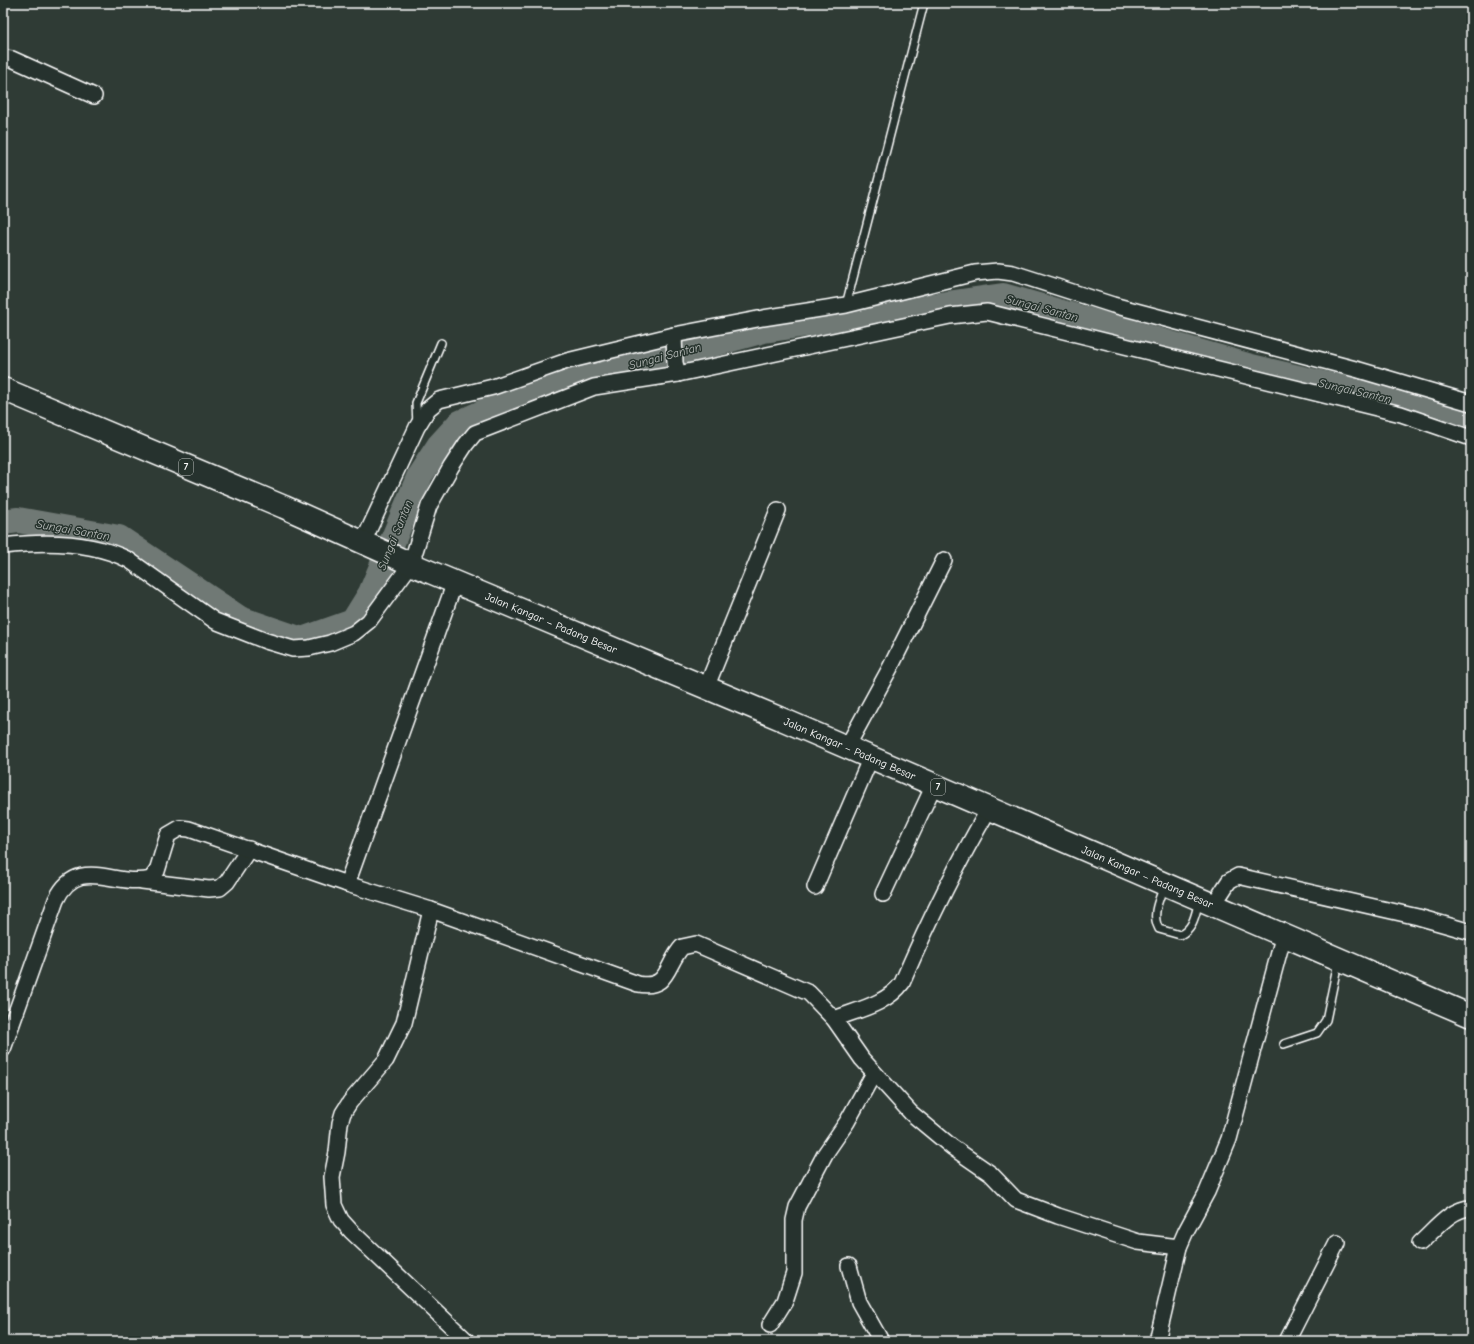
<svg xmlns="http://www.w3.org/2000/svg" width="1474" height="1344" font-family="'Comic Neue',sans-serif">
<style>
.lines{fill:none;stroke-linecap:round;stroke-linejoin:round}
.river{stroke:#707975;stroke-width:26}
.service-casing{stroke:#fff;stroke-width:10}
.minor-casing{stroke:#fff;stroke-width:18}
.trunk-casing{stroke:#fff;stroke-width:25}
.service{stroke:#26332d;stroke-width:7}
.minor{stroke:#26332d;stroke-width:15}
.trunk{stroke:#26332d;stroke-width:22}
.labels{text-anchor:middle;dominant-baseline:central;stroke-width:3;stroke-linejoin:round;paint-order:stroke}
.shield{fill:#26332d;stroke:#bec2c0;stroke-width:1}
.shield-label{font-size:10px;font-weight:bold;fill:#fff}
.street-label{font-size:11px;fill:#fff;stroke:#26332d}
.water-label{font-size:12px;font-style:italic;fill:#b8bcba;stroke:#26332d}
</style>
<rect width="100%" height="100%" fill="#2f3b35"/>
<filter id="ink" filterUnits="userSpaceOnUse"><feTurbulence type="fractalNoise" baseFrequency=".025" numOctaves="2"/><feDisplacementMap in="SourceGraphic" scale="8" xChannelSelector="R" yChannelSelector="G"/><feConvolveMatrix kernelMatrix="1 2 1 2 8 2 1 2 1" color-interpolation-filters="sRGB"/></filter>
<g filter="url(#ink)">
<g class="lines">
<!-- river -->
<path class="river" d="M3,522l15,-2 101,18 121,81 62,21 51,-18 18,-29 49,-118 19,-29 21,-23 70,-32 122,-30 112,-31 239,-34 248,71 220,51"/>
<defs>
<g id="service">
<path d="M846,305l78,-302"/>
<path d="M417,425l-1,-22 25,-60"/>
<path d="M1164,886c-5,14 -13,29 -5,43l21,6c14,-7 15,-20 19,-34"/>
<path d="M1284,1044l33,-11 9,-13 12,-58"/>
</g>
<g id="minor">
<path d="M3,58l9,1 82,37"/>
<path d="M674,335l1,28 3,11"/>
<path d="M363,542l54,-115 11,-18 11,-9 54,-13 74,-26 107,-26 89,-17 83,-13 129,-32 23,-2 15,2 100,32 246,65 112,33"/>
<path d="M3,546c41,-5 89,-5 126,14l86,61 51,20 27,8 16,-1 21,-5 24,-10 15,-12 42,-57 18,-58 22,-39 15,-23 9,-11 119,-46 84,-13 272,-58 37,-4 414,102 70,24"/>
<path d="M706,688l72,-178"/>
<path d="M847,747l43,-79 54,-108"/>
<path d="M142,881l67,8 11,-1 7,-6 22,-33"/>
<path d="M347,884l108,-302"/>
<path d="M815,887l56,-130"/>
<path d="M883,894l51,-109"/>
<path d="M1214,904l15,-23 9,-5 180,41 53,15"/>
<path d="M431,910l-27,113 -18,37 -36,42 -7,11 -3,10 -3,29 -5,25 2,28 7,15 10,11 116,110"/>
<path d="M834,1019c23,-9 53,-15 68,-36 26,-60 54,-118 87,-174"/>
<path d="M3,1049l53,-149c22,-46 58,-12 95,-21l6,-8 11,-36 12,-7 9,1 158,55 84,26 207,74c31,6 28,-20 44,-37l14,-3 113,49 25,26 28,40 49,54 41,34 39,27 25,26 42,16 80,26 41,5"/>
<path d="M1420,1243c14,-12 31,-35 51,-35"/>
<path d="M849,1266l10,36 22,39"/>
<path d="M770,1325l15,-24 9,-28v-53l3,-13 28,-53 22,-32 27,-49"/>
<path d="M1157,1341l22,-94 7,-16 21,-39 22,-53 55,-205"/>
<path d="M1287,1341l50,-98"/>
</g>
<g id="trunk">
<path id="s1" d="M3,389l281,118 127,57 375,157 685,295"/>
</g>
</defs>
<!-- service casing -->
<use href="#service" class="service-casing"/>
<!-- minor casing -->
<use href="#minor" class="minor-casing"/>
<!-- trunk casing -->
<use href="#trunk" class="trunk-casing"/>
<!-- service -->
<use href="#service" class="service"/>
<!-- minor -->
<use href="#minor" class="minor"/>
<!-- trunk -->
<use href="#trunk" class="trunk"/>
</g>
</g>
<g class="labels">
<!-- shield labels -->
<g class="shield">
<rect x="179" y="459" width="14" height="16" rx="3"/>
<rect x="931" y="779" width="14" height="16" rx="3"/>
</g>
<g class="shield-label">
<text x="186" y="467">7</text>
<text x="938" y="787">7</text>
</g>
<!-- street labels -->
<g class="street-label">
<text stroke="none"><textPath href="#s1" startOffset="596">Jalan Kangar – Padang Besar</textPath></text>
<text stroke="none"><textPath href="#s1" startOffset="920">Jalan Kangar – Padang Besar</textPath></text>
<text stroke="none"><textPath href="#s1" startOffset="1244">Jalan Kangar – Padang Besar</textPath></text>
</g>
<!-- water labels -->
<g class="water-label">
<text transform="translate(1042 308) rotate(15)">Sungai Santan</text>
<text transform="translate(665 356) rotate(-15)">Sungai Santan</text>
<text transform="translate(1355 391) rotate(13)">Sungai Santan</text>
<text transform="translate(73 530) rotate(10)">Sungai Santan</text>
<text transform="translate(395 535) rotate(-68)">Sungai Santan</text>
</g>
</g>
<!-- margin -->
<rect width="1474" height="1344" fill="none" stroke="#26332d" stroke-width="16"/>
<rect x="8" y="8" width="1458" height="1328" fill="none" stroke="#fff" stroke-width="1.5" filter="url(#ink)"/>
</svg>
